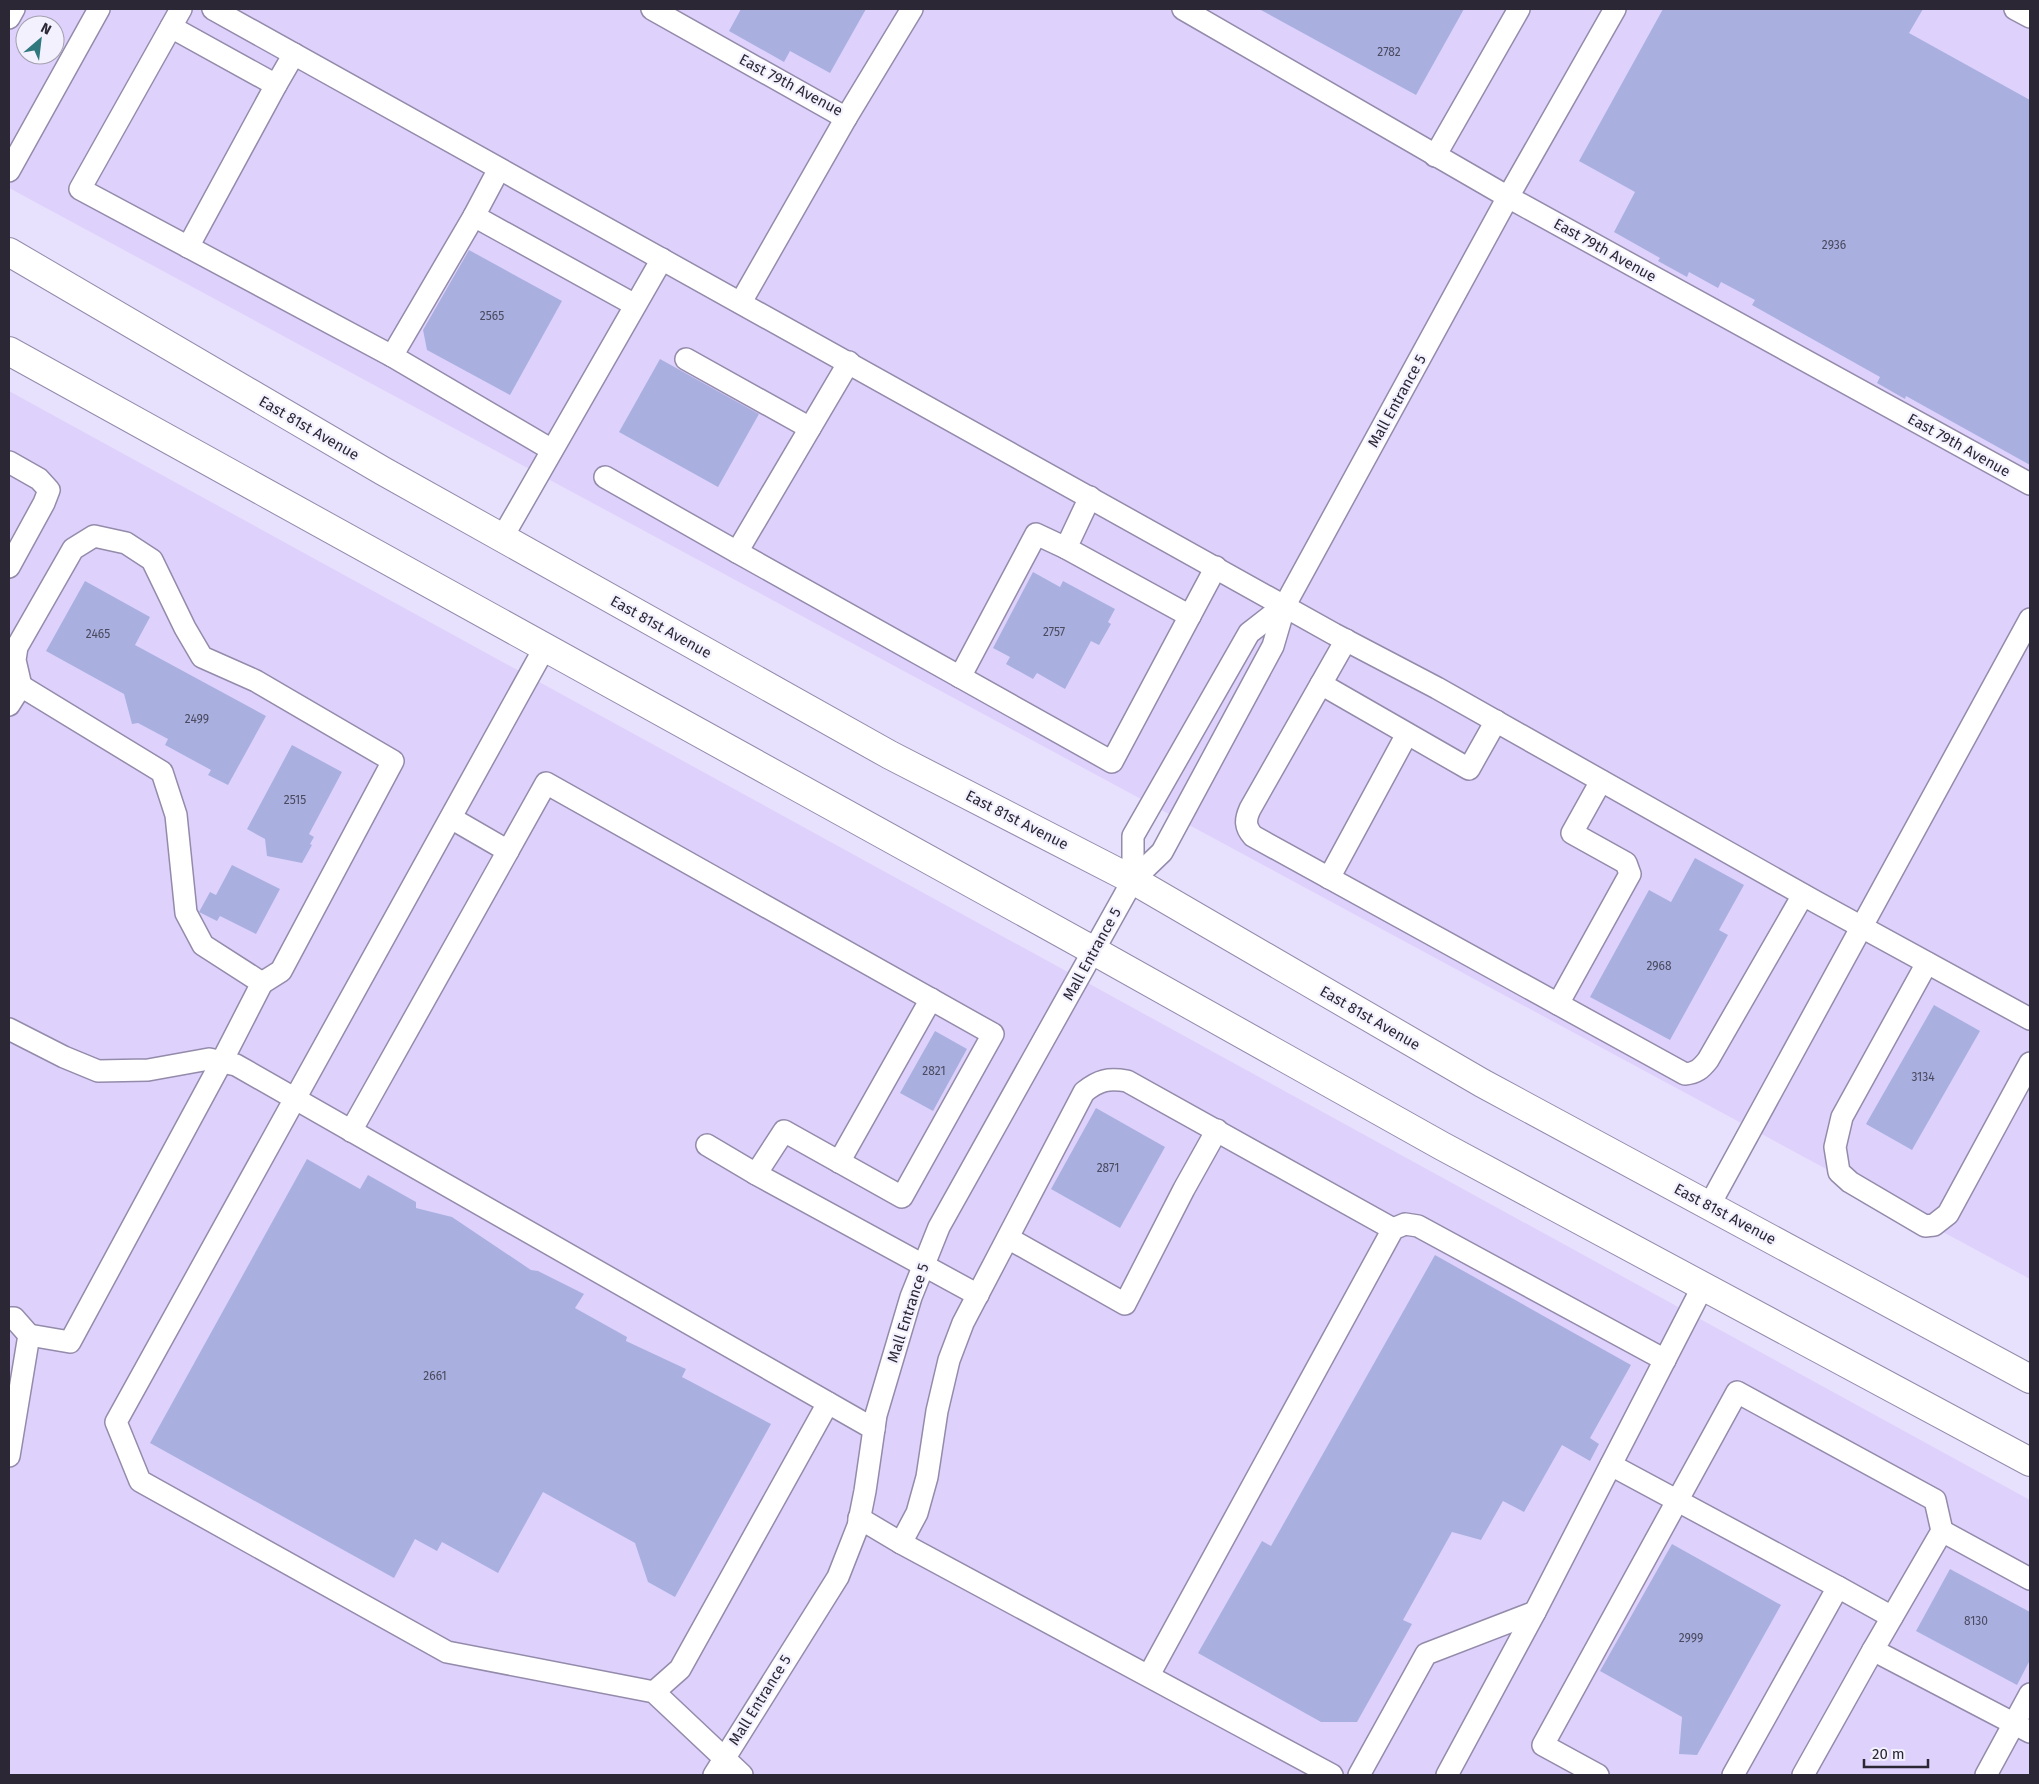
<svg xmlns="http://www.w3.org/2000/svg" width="2039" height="1784" font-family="'Fira Sans',sans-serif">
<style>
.built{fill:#ded2fc;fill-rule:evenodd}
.building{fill:#a9b0e0}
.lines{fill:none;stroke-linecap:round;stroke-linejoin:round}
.minor-casing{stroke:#948bab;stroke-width:24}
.highway-casing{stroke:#948bab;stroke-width:30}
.minor{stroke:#fff;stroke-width:21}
.highway{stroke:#fff;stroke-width:28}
.labels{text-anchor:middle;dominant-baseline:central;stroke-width:4.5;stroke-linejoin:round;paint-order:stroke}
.number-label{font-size:12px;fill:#4a495f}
.street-label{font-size:15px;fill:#2b2734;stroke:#f4f1ff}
</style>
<rect width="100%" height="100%" fill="#e8e1fd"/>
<!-- built -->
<g class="built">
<path d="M9,9h2021v1270l-2021,-1091zM25,25h30v30h-30z"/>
<path d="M9,391l2021,1109v275h-2021z"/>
</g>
<!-- building -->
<g class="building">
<path d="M741,9h125l-36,64 -40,-22 -6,11 -55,-31z"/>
<path d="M1259,9h205l-48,86z"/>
<path d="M1663,9h260l-14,24 121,67v365l-124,-69 -1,3 -28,-16 3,-6 -128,-72 3,-5 -34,-18 -3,6 -29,-16 -2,5 -29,-16 2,-3 -46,-26 21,-40 -56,-31z"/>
<path d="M469,250l93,51 -52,94 -83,-45 -4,-20z"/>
<path d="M660,359l99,55 -41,73 -99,-55z"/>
<path d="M1033,572l27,15 3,-6 52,28 -7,13 3,2 -12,21 -8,-4 -26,48 -28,-16 -4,6 -27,-15 4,-7 -17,-9z"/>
<path d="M85,581l65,36 -15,28 131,71 -38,69 -20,-10 3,-5 -46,-25 3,-6 -30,-16 -6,1 -8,-30 -78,-43z"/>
<path d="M292,745l50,27 -33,62 5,3 -4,7 2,1 -10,18 -35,-7 -2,-17 -18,-10z"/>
<path d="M1695,858l49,27 -25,45 9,5 -58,105 -80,-43 59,-107 22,12z"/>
<path d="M232,865l48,24 -24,45 -36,-18 -3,5 -18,-9 11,-20 6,3z"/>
<path d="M1934,1005l46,26 -68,119 -46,-26z"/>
<path d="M935,1031l32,18 -34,62 -33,-18z"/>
<path d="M1096,1108l69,39 -45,81 -69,-39z"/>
<path d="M307,1159l53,30 8,-14 48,27v6l36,9 79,53 7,1 46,23 -9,14 52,29 -1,4 60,28 -4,8 89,47 -96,173 -27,-15 -13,-39 -92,-51 -45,81 -56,-31 -5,9 -22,-12 -21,39 -244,-135z"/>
<path d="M1435,1255l196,110 -41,73 9,6 -9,17 -28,-16 -38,67 -21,-11 -22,39 -29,-8 -49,88 9,4 -55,98h-36l-123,-69 64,-112 9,5z"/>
<path d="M1672,1544l109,61 -84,150 -18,-1 3,-37 -82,-46z"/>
<path d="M1950,1569l80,43v48l-13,25 -101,-54z"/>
</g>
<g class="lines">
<defs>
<g id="minor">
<path d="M181,9l-101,180 312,167"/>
<path d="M213,9l1121,625 103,54 379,214 214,117"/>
<path d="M652,9l194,109 66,-109"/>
<path d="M1183,9l325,188 522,287"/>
<path d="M2015,9l15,8"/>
<path d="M9,18l5,-9"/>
<path d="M171,27l105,58 -88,162"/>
<path d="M276,85l18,-31"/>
<path d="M1435,156l84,-147"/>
<path d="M499,169l-25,47 161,89"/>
<path d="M9,171l90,-162"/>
<path d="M474,216l-82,140 160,94"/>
<path d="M741,302l105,-184"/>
<path d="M686,359l124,69"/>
<path d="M9,462l30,17 10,11 -5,13 -35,64"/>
<path d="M605,477l132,75 112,-190"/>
<path d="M1090,497l-24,51 124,68"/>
<path d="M502,538l160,-279"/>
<path d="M737,552l375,210 104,-195"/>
<path d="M1346,640l-96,169c-5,11 -5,18 3,27l432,238c11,-1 16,-5 23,-14l95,-165"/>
<path d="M545,647l-429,775 24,59 307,171 207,40 88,83"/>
<path d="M960,677l76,-143 30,14"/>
<path d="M1321,684l148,85 27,-48"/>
<path d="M21,686l-6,-26 2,-13 56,-98 21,-13 32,7 26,17 33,68 17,29 54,24 137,80 -112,210 -19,12"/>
<path d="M9,705l12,-19 141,86 14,43 10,98 17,32 59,38 -40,78 -152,281 -41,-7"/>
<path d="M451,818l57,33 38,-68 447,251 -91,163 -118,-66 -28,43 -49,-29"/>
<path d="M1329,878l78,-144"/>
<path d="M1133,880v-44l116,-203 36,-28"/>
<path d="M1927,963l-85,154 -7,30 4,25 11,10 75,44 9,-1 14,-11 82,-151"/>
<path d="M1558,1004l72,-130 -4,-11 -54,-30 29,-52"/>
<path d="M9,1029l55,28 34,14 50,-1 61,-11 27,6 638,364"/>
<path d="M351,1131l157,-280"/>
<path d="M839,1162l92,-163"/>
<path d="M756,1174l222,121"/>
<path d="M1709,1206l321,-587"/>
<path d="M1008,1238l117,66 59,-115 33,-59"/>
<path d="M9,1318h5l15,17 -20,121"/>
<path d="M1611,1465l227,122 -105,188"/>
<path d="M859,1518l42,25 431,232"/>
<path d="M901,1543l16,-30 10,-36 10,-66 12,-51 14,-37 121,-231c15,-12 24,-14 43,-11l266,148"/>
<path d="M2030,1579l-88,-48 -69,119 157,82"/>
<path d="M1838,1587l54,30"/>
<path d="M1149,1675l244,-446 12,-5 13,2 247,134"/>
<path d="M654,1692l26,-23 148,-266"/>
<path d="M714,1775l124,-198 20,-51 7,-35 11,-76 35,-118 28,-70 194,-347 29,-28 111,-206 12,-41 223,-408 107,-188"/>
<path d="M1359,1775l67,-121 109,-42"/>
<path d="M1447,1775l88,-163 168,-326"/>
<path d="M1598,1775l-55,-30 194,-353 198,108 7,31"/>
<path d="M1803,1775l70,-125"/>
<path d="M1986,1775l44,-81"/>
</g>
<g id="highway">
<path d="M9,252l374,219 507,284 243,125 349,203 548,296"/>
<path d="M9,351l1085,600 348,195 588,316"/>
</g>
</defs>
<!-- minor casing -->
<use href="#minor" class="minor-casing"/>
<!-- highway casing -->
<use href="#highway" class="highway-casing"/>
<!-- minor -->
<use href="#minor" class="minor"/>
<!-- highway -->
<use href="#highway" class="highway"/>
</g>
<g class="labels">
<!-- number labels -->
<g class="number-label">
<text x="1389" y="52">2782</text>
<text x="1834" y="245">2936</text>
<text x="492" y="316">2565</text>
<text x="1054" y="632">2757</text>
<text x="98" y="634">2465</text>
<text x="197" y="719">2499</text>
<text x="295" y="800">2515</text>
<text x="1659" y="966">2968</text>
<text x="934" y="1071">2821</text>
<text x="1923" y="1077">3134</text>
<text x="1108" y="1168">2871</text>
<text x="435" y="1376">2661</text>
<text x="1976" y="1621">8130</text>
<text x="1691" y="1638">2999</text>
</g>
<!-- street labels -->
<g class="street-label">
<text transform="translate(791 85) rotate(28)">East 79th Avenue</text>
<text transform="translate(1605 250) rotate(29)">East 79th Avenue</text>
<text transform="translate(1397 401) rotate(-61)">Mall Entrance 5</text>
<text transform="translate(309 428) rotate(30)">East 81st Avenue</text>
<text transform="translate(1959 445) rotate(29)">East 79th Avenue</text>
<text transform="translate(661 627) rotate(29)">East 81st Avenue</text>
<text transform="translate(1017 820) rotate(27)">East 81st Avenue</text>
<text transform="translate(1092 954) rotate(-61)">Mall Entrance 5</text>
<text transform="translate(1370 1018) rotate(30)">East 81st Avenue</text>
<text transform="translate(1725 1214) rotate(28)">East 81st Avenue</text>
<text transform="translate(908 1313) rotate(-72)">Mall Entrance 5</text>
<text transform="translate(760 1700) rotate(-58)">Mall Entrance 5</text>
</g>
</g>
<!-- border -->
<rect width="2039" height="1784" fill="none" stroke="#2b2734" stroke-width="20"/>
<!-- north arrow -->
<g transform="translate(40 40) rotate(28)"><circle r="24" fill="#f4f1ff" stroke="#a4a0ae"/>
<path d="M0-4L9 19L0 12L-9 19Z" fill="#2f787d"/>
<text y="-8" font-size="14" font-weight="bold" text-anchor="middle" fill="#2b2734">N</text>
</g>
<!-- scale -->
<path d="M1864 1759v8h64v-8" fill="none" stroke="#2b2734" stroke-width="2.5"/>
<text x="1872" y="1759" font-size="15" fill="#2b2734" stroke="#f4f1ff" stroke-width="4" paint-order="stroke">20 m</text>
</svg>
